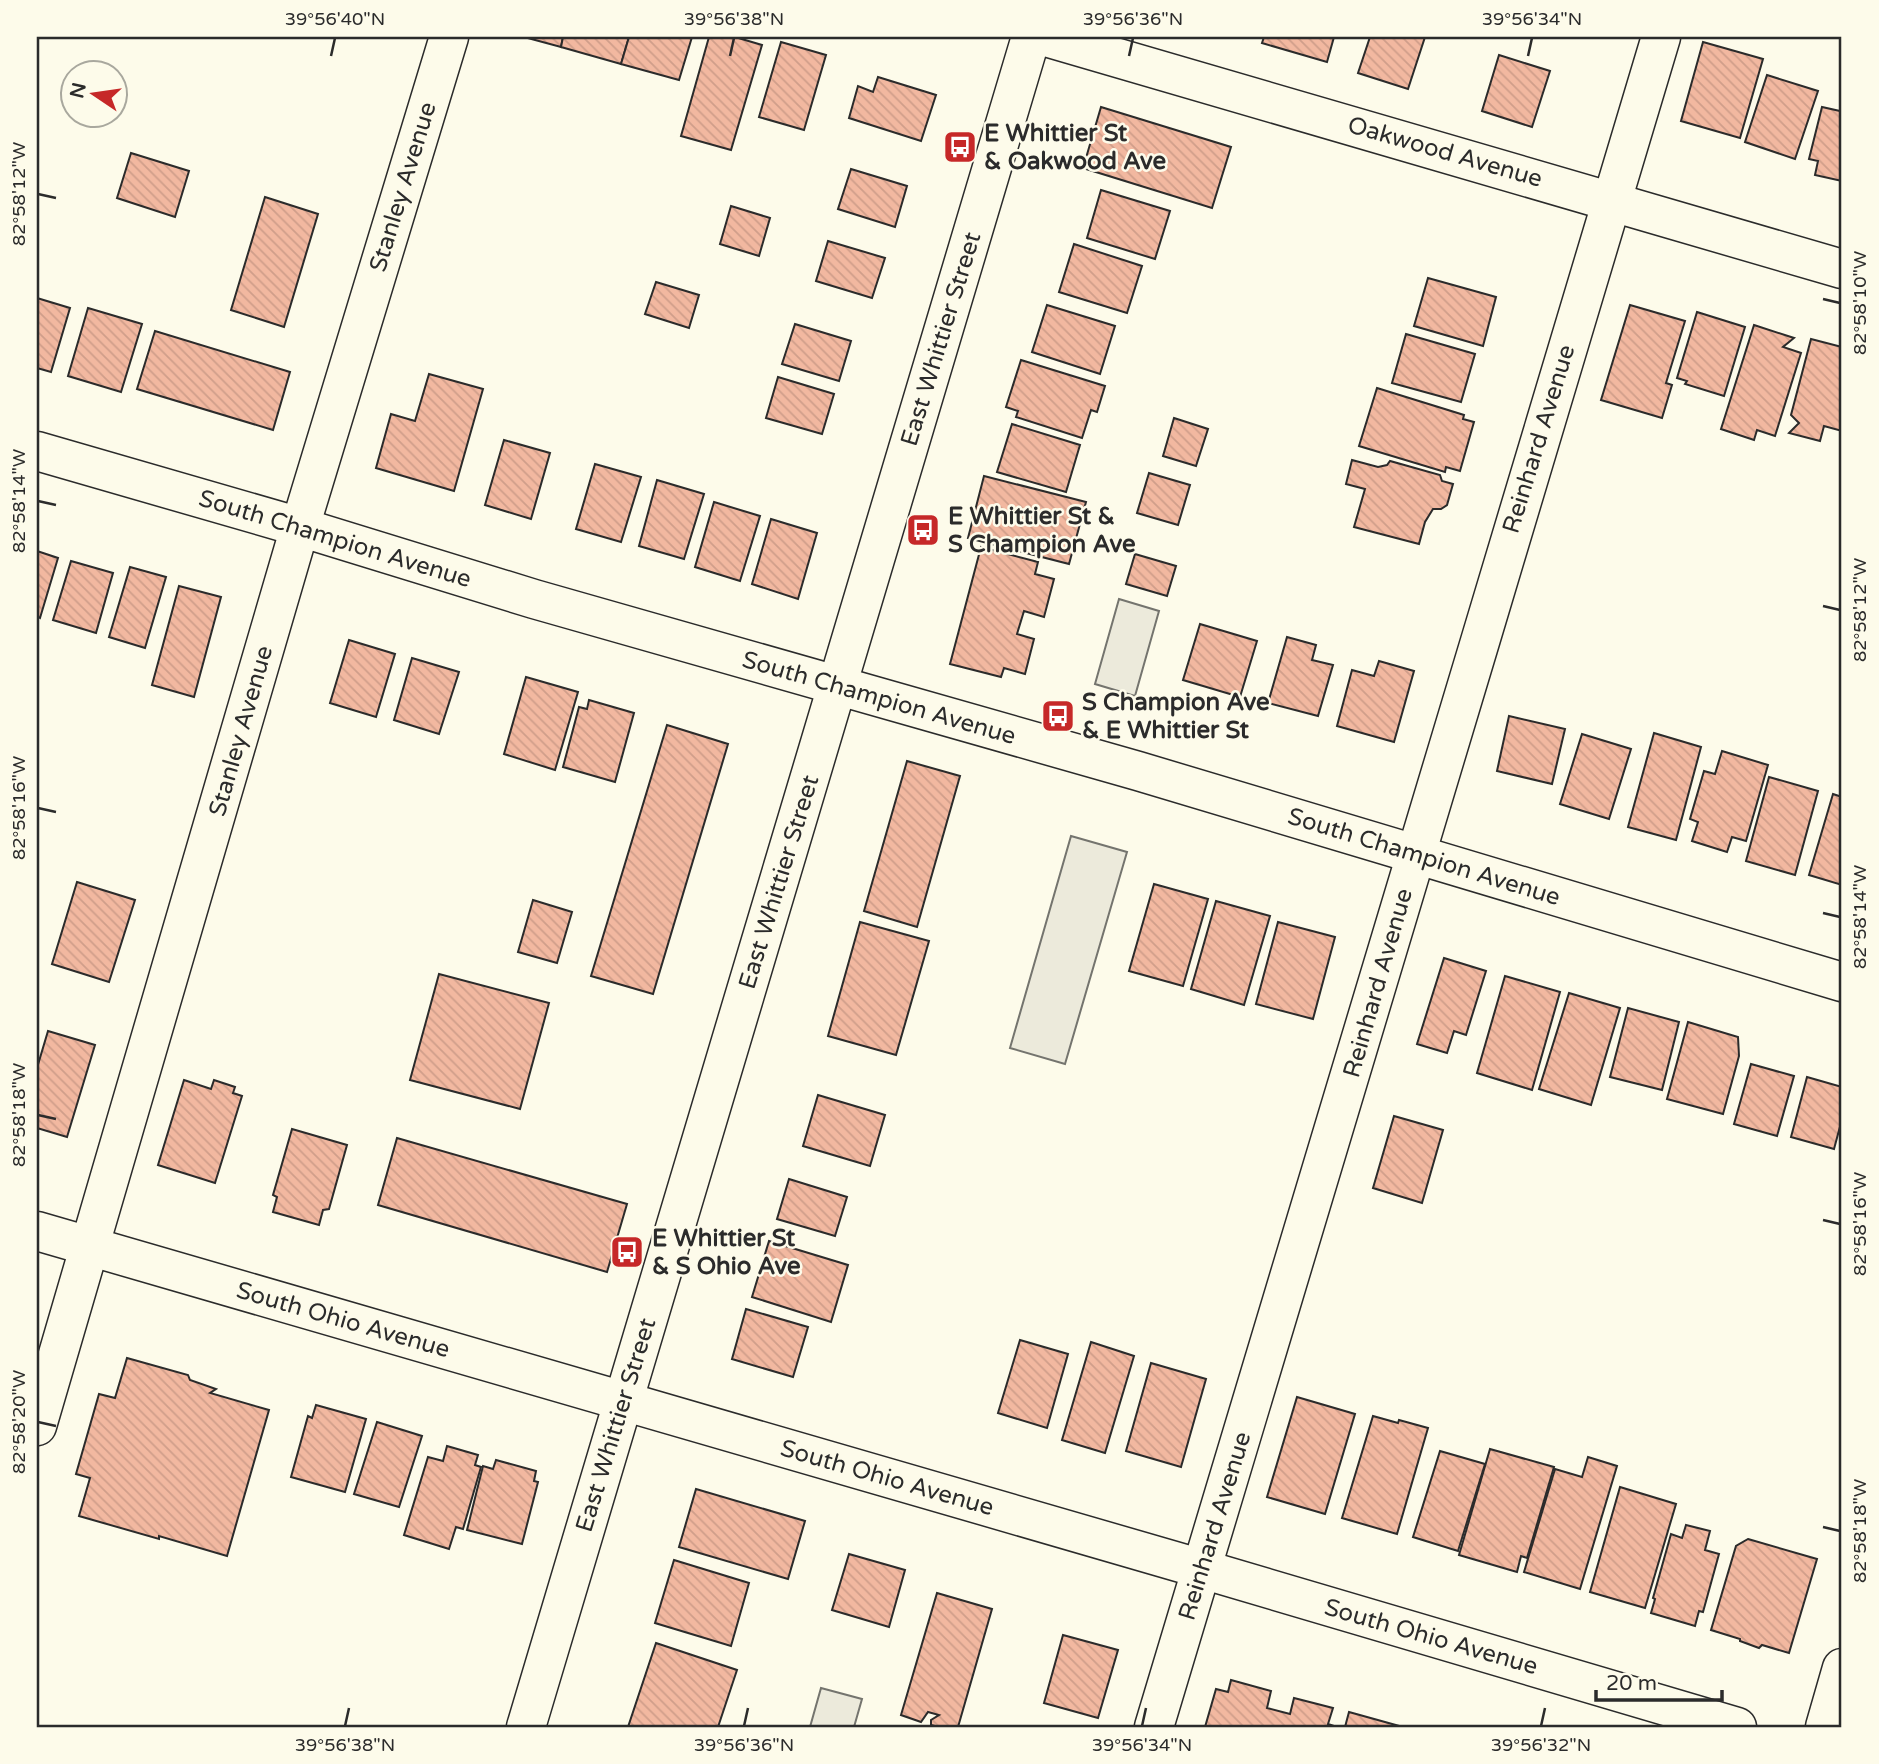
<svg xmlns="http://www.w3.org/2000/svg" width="1879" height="1764" font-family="'Varela Round',sans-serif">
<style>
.parking{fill:#eceadb;stroke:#74746e;stroke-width:2}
.building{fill:url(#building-back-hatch);stroke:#2b2b2b;stroke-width:2}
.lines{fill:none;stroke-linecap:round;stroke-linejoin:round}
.street-casing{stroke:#2b2b2b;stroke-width:41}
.secondary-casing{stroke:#2b2b2b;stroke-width:41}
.street{stroke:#fdfbea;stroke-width:38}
.secondary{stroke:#fdfbea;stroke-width:38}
.ticks{fill:none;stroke:#2b2b2b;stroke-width:2.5}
.labels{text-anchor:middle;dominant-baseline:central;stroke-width:5;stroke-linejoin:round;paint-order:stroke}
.poi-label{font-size:24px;font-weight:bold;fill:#2b2b2b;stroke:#fdfbea;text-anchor:start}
.street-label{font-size:24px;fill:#2b2b2b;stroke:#fdfbea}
.neatline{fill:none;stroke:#2b2b2b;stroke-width:2.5}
.ticks-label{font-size:18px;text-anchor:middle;fill:#2b2b2b}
</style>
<defs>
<pattern id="building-back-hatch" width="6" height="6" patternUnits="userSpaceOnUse" patternTransform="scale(1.75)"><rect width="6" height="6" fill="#f2b8a0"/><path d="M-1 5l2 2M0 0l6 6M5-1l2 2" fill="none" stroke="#d09e8a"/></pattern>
</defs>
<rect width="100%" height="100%" fill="#fdfbea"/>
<!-- parking -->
<g class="parking">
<path d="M1119,599l40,12 -24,85 -40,-12z"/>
<path d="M1071,836l56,16 -62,212 -55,-16z"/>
<path d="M821,1688l41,11 -8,28h-44z"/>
</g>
<!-- building -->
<g class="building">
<path d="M524,37h39l-2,10z"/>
<path d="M563,37h66l-8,27 -60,-17z"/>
<path d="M629,37h63l-13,43 -58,-16z"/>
<path d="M709,37h26l27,8 -31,105 -50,-14z"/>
<path d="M1264,37h70l-7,25 -65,-19z"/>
<path d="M1370,37h55l-17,52 -50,-16z"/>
<path d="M781,42l45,13 -22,75 -45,-13z"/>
<path d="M1703,42l60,17 -23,79 -59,-17z"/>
<path d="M1499,55l51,16 -18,56 -50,-16z"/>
<path d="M1767,75l51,16 -23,68 -50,-17z"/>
<path d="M878,77l58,18 -15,46 -72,-23 9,-32 15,6z"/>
<path d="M1842,99v82l-27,-6 3,-14 -9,-2 13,-52 18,4z"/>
<path d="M1101,107l130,40 -19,61 -129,-40z"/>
<path d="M131,153l58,18 -14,46 -58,-19z"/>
<path d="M851,169l56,17 -12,41 -57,-18z"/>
<path d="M1101,190l69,21 -15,48 -68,-21z"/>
<path d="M265,197l53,17 -34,113 -53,-17z"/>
<path d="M731,206l39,12 -11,38 -39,-12z"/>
<path d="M828,241l57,17 -13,40 -56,-17z"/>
<path d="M1074,244l68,22 -15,47 -68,-21z"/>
<path d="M1428,278l68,19 -13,49 -69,-20z"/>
<path d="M656,282l43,13 -10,33 -44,-14z"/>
<path d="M37,298l33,10 -19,64 -14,-4z"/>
<path d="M1047,305l68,21 -15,48 -68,-22z"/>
<path d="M1630,305l55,16 -19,62 6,2 -10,33 -61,-18z"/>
<path d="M88,308l54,16 -21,68 -53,-16z"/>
<path d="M1697,312l48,15 -21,69 -39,-12 2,-3 -10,-3z"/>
<path d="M795,324l56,17 -12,40 -57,-17z"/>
<path d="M1754,325l40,13 -11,9 18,6 -26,83 -18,-6 -3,10 -33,-11z"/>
<path d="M155,331l135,41 -17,58 -136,-41z"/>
<path d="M1406,334l69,20 -14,48 -69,-19z"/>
<path d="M1811,339l31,8v84l-18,-5 -4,15 -31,-8 10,-10 -8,-8z"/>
<path d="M1021,360l84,26 -8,26 -6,-2 -9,28 -66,-21 2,-6 -12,-4z"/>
<path d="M429,374l54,15 -29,102 -78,-23 15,-54 24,7z"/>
<path d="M778,377l56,17 -12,40 -56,-16z"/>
<path d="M1377,388l87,27 -1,4 11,3 -14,49 -14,-4 -1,5 -86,-26z"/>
<path d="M1174,418l34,11 -12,37 -33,-10z"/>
<path d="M1012,424l68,21 -14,47 -69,-20z"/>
<path d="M504,440l46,13 -19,66 -46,-14z"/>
<path d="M1352,460l26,7 9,-2 3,-4 50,14 2,6 11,3 -6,21 -6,4h-8l-8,13 -6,22 -65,-17 11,-38 -19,-5z"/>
<path d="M595,464l46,13 -20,65 -45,-13z"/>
<path d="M1149,473l41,12 -12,40 -41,-12z"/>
<path d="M984,476l102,26 -17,62 -101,-26z"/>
<path d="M657,480l47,14 -20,65 -45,-13z"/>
<path d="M714,502l46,14 -20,65 -45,-14z"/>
<path d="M771,519l46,14 -19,66 -46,-15z"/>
<path d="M981,547l57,15 -3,12 19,5 -10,38 -20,-6 -7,23 17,5 -9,35 -21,-6 -3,9 -51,-13z"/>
<path d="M37,551l21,7 -18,60 -3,-2z"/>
<path d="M1135,554l41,12 -9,30 -41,-12z"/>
<path d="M71,561l42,12 -17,60 -43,-13z"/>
<path d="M130,567l36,10 -21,71 -36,-11z"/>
<path d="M179,586l42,11 -27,100 -42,-12z"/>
<path d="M1200,624l57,17 -17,56 -57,-17z"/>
<path d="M1287,637l29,8 -4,15 21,5 -15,51 -50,-13z"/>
<path d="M349,640l46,14 -19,63 -46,-14z"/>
<path d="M412,658l47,14 -20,62 -45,-14z"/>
<path d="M1379,661l35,10 -20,71 -57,-16 15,-56 22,6z"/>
<path d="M526,677l52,15 -23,78 -51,-16z"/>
<path d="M589,700l45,13 -19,69 -52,-15 16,-60 8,2z"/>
<path d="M1509,716l56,13 -13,55 -55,-13z"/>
<path d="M667,725l61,19 -75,250 -62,-18z"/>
<path d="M1654,733l47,14 -25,93 -48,-13z"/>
<path d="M1582,734l49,15 -22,70 -49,-15z"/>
<path d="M1722,751l46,14 -22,76 -14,-4 -5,15 -35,-11 6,-19 -8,-3 14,-48 11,3z"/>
<path d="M907,761l53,15 -43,151 -53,-16z"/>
<path d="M1769,777l49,14 -23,84 -49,-14z"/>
<path d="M1833,794l9,3v88l-33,-10z"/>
<path d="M77,882l58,18 -26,82 -57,-18z"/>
<path d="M1154,884l54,15 -25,87 -54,-15z"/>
<path d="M533,900l39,12 -15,51 -39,-11z"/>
<path d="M1216,901l54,15 -26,89 -53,-16z"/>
<path d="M860,922l69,19 -33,114 -68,-19z"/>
<path d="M1278,922l57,15 -22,82 -57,-15z"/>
<path d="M1444,958l42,13 -20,64 -12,-4 -7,22 -30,-9z"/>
<path d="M439,974l110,29 -29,106 -110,-29z"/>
<path d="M1505,976l55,16 -28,98 -55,-17z"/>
<path d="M1569,993l51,15 -29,97 -52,-16z"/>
<path d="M1628,1008l51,14 -17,68 -52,-13z"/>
<path d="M1688,1022l50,15 1,19 -16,58 -56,-15z"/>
<path d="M48,1031l47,14 -28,92 -30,-9v-60z"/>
<path d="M1751,1064l43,12 -17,60 -43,-12z"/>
<path d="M1807,1077l35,10v32l-8,30 -43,-12z"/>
<path d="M184,1080l27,9 3,-9 21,7 -2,6 9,3 -27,87 -57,-18z"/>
<path d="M818,1095l67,20 -15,51 -67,-20z"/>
<path d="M1394,1116l49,14 -21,73 -49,-15z"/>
<path d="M292,1129l55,16 -18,64 -6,1 -4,15 -46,-13 4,-15 -4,-2z"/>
<path d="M397,1138l230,66 -20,68 -229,-67z"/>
<path d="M789,1179l58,18 -12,39 -58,-17z"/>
<path d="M769,1241l79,24 -17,57 -79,-25z"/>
<path d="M746,1309l62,18 -15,50 -61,-18z"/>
<path d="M1020,1340l48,14 -21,74 -49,-15z"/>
<path d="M1091,1342l43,14 -29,97 -43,-13z"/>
<path d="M127,1358l61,17 2,5 26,9 -6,4 59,17 -42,146 -68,-20v3l-80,-23 11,-38 -14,-4 23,-80 16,4z"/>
<path d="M1151,1363l55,16 -25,88 -55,-16z"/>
<path d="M1297,1397l58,17 -30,100 -58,-17z"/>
<path d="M316,1405l50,14 -21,73 -54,-15 17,-61 4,2z"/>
<path d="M1373,1416l25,7 1,-3 29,8 -31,106 -55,-16z"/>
<path d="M377,1422l45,14 -23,71 -45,-13z"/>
<path d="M447,1446l31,9 -3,10 6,2 -18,62 -7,-2 -7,22 -45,-14 24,-78 15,4z"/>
<path d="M1490,1449l64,18 -27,91 -6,-2 -4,16 -58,-17z"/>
<path d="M1440,1451l45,13 -27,87 -45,-14z"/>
<path d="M1588,1457l29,9 -37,123 -56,-17 31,-103 27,8z"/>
<path d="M496,1460l40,11 -2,10 4,1 -16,62 -55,-14 16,-64 10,3z"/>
<path d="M1620,1487l56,17 -31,104 -55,-16z"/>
<path d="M696,1489l109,32 -17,58 -109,-32z"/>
<path d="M1686,1525l24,6 -5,19 14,4 -16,58 -4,-1 -4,15 -44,-13 4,-14 -2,-1 18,-64 11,4z"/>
<path d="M1748,1539l69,20 -28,94 -27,-8 -3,3 -19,-7v-2l-29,-9 25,-84z"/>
<path d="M849,1554l56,16 -16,57 -57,-17z"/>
<path d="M674,1560l75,23 -18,63 -76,-23z"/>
<path d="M937,1593l55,16 -34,118h-19l-8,-2v-5l8,-5 -11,-3 -7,10 -20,-7z"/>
<path d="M1063,1635l55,15 -20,68 -54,-15z"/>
<path d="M656,1643l81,27 -19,57h-90z"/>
<path d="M1231,1680l40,11 -4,17 23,6 4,-16 39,10 -5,16 9,3h-132l11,-38 12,3z"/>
<path d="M1349,1712l54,15h-58z"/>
</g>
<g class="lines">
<defs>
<g id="street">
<path d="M1046,37l796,232"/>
<path d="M37,1426l263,-899 149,-490"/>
<path d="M1154,1727c172,-562 337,-1127 507,-1690"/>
<path d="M1825,1727l17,-59"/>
</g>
<g id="secondary">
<path d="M37,451l263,76 234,72 604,172 704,211"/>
<path d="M37,1231l1165,338 535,158"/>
<path d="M526,1727l505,-1690"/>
</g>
</defs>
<!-- street casing -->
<use href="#street" class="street-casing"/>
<!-- secondary casing -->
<use href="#secondary" class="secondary-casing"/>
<!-- street -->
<use href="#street" class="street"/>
<!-- secondary -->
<use href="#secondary" class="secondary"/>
</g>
<!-- ticks -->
<path class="ticks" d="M331,56l4,-18M730,56l4,-18M1129,56l4,-18M1528,56l4,-18M38,194l18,4M1823,299l17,4M38,501l18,4M1823,606l17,4M38,808l18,4M1823,913l17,4M38,1115l18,4M1823,1220l17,4M38,1422l18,4M1823,1527l17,4M345,1726l4,-18M744,1726l4,-18M1142,1726l4,-18M1541,1726l4,-18"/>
<!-- icons -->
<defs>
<symbol id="bus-square" viewBox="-11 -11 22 22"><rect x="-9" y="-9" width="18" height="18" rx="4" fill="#c62828" stroke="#fdfbea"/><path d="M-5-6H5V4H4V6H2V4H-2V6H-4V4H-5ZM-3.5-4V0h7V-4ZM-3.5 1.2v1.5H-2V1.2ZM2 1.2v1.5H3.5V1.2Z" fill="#fff"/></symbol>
</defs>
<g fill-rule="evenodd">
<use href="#bus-square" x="941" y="128" width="38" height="38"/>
<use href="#bus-square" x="904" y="511" width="38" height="38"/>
<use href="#bus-square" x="1039" y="697" width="38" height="38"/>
<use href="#bus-square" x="608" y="1233" width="38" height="38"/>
</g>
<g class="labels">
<!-- poi labels -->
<g class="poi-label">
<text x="984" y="133">E Whittier St<tspan x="984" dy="28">&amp; Oakwood Ave</tspan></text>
<text x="948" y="516">E Whittier St &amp;<tspan x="948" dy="28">S Champion Ave</tspan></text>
<text x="1082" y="702">S Champion Ave<tspan x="1082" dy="28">&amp; E Whittier St</tspan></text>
<text x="652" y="1238">E Whittier St<tspan x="652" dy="28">&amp; S Ohio Ave</tspan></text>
</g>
<!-- street labels -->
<g class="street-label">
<text transform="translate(1445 152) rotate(16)">Oakwood Avenue</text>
<text transform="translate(403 187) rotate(-73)">Stanley Avenue</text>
<text transform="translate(941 339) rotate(-73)">East Whittier Street</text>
<text transform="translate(1539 439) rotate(-73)">Reinhard Avenue</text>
<text transform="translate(335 539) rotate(17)">South Champion Avenue</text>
<text transform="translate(879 698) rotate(16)">South Champion Avenue</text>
<text transform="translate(241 731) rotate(-74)">Stanley Avenue</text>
<text transform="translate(1424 857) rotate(17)">South Champion Avenue</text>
<text transform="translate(779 882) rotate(-73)">East Whittier Street</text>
<text transform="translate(1378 983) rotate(-74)">Reinhard Avenue</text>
<text transform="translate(343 1320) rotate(16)">South Ohio Avenue</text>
<text transform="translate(616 1425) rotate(-73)">East Whittier Street</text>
<text transform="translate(887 1478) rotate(16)">South Ohio Avenue</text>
<text transform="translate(1215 1526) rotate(-73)">Reinhard Avenue</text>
<text transform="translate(1431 1637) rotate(16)">South Ohio Avenue</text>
</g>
</g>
<!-- border -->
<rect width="1879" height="1764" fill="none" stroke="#fdfbea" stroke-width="77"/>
<!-- north arrow -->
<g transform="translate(94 94) rotate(283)"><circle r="33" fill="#fdfbea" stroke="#a9a89e" stroke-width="2"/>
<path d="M0-5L12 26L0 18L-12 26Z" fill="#c62828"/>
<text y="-10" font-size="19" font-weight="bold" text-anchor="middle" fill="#2b2b2b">N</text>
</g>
<!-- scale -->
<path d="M1596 1690v10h126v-10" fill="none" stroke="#2b2b2b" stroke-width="3.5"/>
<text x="1606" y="1690" font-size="21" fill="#2b2b2b" stroke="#fdfbea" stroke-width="5" paint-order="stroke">20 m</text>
<rect x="38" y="38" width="1802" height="1688" class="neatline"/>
<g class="ticks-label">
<text x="335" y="25">39°56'40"N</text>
<text x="734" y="25">39°56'38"N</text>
<text x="1133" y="25">39°56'36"N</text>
<text x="1532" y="25">39°56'34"N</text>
<text transform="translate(19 194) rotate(-90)" y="6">82°58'12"W</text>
<text transform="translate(1860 303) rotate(-90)" y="6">82°58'10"W</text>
<text transform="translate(19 501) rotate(-90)" y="6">82°58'14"W</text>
<text transform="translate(1860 610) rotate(-90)" y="6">82°58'12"W</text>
<text transform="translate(19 808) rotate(-90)" y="6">82°58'16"W</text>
<text transform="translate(1860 917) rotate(-90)" y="6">82°58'14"W</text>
<text transform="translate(19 1115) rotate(-90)" y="6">82°58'18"W</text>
<text transform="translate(1860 1224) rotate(-90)" y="6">82°58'16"W</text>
<text transform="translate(19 1422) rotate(-90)" y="6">82°58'20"W</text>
<text transform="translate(1860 1531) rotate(-90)" y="6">82°58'18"W</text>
<text x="345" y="1751">39°56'38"N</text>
<text x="744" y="1751">39°56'36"N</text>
<text x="1142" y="1751">39°56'34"N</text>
<text x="1541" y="1751">39°56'32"N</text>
</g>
</svg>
